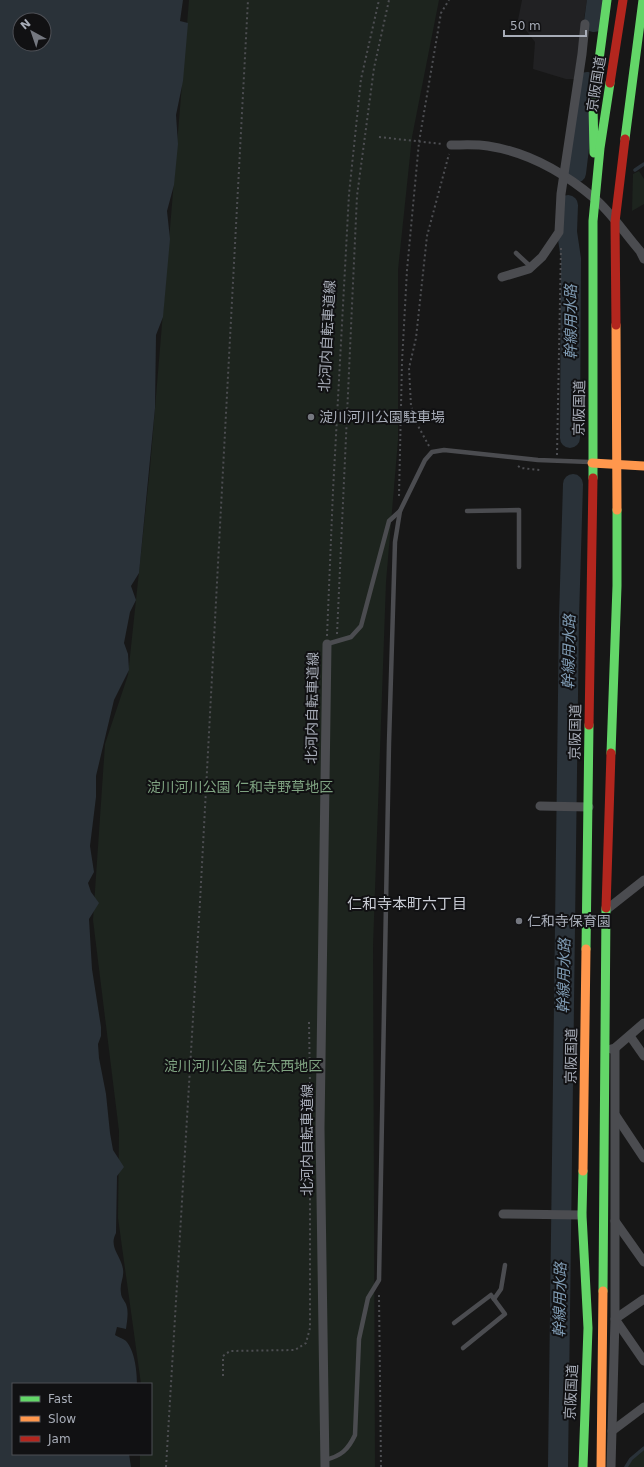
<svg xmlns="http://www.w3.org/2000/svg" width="644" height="1467" font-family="'DejaVu Sans','Noto Sans JP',sans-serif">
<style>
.built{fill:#212123}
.green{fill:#1d241e}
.water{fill:#2a3239;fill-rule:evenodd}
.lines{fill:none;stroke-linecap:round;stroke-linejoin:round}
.stream{stroke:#2a3239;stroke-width:3.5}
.river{stroke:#2a3239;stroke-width:20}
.path{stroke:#4d4e52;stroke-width:2;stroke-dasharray:2 3;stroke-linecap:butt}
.lane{stroke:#4b4c50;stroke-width:4.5}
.street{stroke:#4b4c50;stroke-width:9}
.fast{stroke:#63d668;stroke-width:9}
.slow{stroke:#ff974d;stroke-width:9}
.jam{stroke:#b3261e;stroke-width:9}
.poi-dot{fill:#757880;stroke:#111113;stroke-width:1.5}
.labels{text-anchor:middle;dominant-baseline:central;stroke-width:4;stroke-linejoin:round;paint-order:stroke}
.street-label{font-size:14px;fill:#a8adb8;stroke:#111113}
.poi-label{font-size:14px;fill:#a8adb8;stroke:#111113;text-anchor:start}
.park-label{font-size:14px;fill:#7fa381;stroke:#111113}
.water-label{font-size:15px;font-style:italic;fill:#7f9bb3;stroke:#111113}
.neighbourhood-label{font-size:15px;fill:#c9ccd4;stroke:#111113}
</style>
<rect width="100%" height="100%" fill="#171717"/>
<!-- built -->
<path class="built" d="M522,0h65l-13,79h-8l-33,-10 2,-27 -17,-22z"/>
<!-- green -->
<g class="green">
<path d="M189,0h250l-27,137 -14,133v170l-12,142 -13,364 2,521h-235v-13h11v-70h-10l-23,-166 1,-87 -26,-211 12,-176 23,-69 22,-207z"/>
<path d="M639,171l5,8v25l-12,7 1,-37z"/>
<path d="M644,1450v17h-17l6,-8z"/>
</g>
<!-- water -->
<path class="water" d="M0,0h183l-3,21 8,2 -5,58 -7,34 2,29 -4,41 -7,26 3,28 -7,78 -7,18 -1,73 -16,165 -8,13 5,14 -6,12 -6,31 4,11 1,16 -15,30 -18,76v21l-6,49 4,26 -6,11 3,9 8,11 -10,16 3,50 9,58v9l-3,8 1,14 7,36 4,39 3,17 11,17 -7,9 -1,57c-7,13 3,21 6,32 4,12 -3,17 -1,28 0,4 3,7 5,11 3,8 1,17 0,25l-9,-2 -2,8c3,2 9,4 11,6 9,10 11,31 11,43h-124v70h116l2,13h-131zM20,20h24v24h-24z"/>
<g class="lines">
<!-- stream -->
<g class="stream">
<path d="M635,170l9,-6"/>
<path d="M626,1467l5,-8 13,-11"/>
</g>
<!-- river -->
<g class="river">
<path d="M594,22l3,-22"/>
<path d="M576,173l11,-91"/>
<path d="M568,205l-1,27 4,27 -1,179"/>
<path d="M558,1467l11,-849 4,-134"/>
</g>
<!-- path -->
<g class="path">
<path d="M379,137l63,7"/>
<path d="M429,446l-12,-22 -6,-18 -2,-38 7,-30 11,-102 22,-82"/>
<path d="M557,455l4,-208"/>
<path d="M518,466l3,2 19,2"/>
<path d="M399,496l3,-134 5,-92 12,-128 22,-129 8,-13"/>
<path d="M337,634l20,-438 17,-128 15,-68"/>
<path d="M327,636l6,-145 16,-297 12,-115 18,-79"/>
<path d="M309,1022l1,65"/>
<path d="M379,1295l2,172"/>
<path d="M223,1376v-20l7,-5 65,-1 11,-7 4,-15v-147"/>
<path d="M166,1467l34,-565 48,-902"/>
</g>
<!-- lane -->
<g class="lane">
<path d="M516,253l15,14"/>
<path d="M467,511l52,-1v57"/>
<path d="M327,644l24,-7 10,-11 28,-105 11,-10"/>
<path d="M494,1299l7,-10 4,-24"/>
<path d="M454,1323l37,-28 14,19 -42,34"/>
<path d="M325,1460c16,-4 23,-10 30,-25l4,-96 9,-41 11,-18 10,-537 6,-201 5,-31 25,-51 7,-8 12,-2 94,10 52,2"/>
</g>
<!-- street -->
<g class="street">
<path d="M451,145c12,0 25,-1 37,1 40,6 75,26 106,52 17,14 31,36 46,53l4,8"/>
<path d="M502,277l27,-8 13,-12 17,-25 2,-38 21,-140 3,-30"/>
<path d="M540,806l49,1"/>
<path d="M606,910l38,-30"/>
<path d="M630,1036l14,20"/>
<path d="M611,1049l4,-1 29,-25"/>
<path d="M616,1116l28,42"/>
<path d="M503,1214l79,1"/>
<path d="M615,1221l29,41"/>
<path d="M644,1299l-29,20 29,42"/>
<path d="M612,1431l32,-24"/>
<path d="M325,1467l-5,-339 7,-484"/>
<path d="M611,1467l4,-148v-271"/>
</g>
<!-- fast -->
<g class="fast">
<path d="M625,139l18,-139"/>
<path d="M594,153l-1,-48 14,-105"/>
<path d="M593,478v-257l7,-73 10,-65"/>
<path d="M611,753l6,-167v-76"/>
<path d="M586,949l3,-224"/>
<path d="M583,1171l-1,44 6,113 -5,139"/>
<path d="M603,1291l3,-383"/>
</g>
<!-- slow -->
<g class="slow">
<path d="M616,325l1,185"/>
<path d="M592,463l52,3"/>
<path d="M583,1171l3,-222"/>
<path d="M601,1467l2,-176"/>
</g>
<!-- jam -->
<g class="jam">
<path d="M610,83l13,-83"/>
<path d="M616,325l-1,-103 10,-83"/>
<path d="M589,725l4,-247"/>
<path d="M606,908l5,-155"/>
</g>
</g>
<!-- markers -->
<g class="poi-dot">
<circle cx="311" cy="417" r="4"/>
<circle cx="519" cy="921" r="4"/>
</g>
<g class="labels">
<!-- street labels -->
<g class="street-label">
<text transform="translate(596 84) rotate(-81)">京阪国道</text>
<text transform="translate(327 336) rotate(-87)">北河内自転車道線</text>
<text transform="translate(579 408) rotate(-89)">京阪国道</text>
<text transform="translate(312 708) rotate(-89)">北河内自転車道線</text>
<text transform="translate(575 732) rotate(-89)">京阪国道</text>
<text transform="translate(571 1056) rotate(-89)">京阪国道</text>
<text transform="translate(307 1140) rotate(-90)">北河内自転車道線</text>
<text transform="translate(571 1392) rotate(-87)">京阪国道</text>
</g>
<!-- poi labels -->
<g class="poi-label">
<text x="319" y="417">淀川河川公園駐車場</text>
<text x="527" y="921">仁和寺保育園</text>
</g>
<!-- park labels -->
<g class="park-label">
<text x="240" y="787">淀川河川公園 仁和寺野草地区</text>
<text x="243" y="1066">淀川河川公園 佐太西地区</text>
</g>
<!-- water labels -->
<g class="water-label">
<text transform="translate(571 322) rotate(-90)">幹線用水路</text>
<text transform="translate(569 652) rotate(-89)">幹線用水路</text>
<text transform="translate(564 976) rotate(-89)">幹線用水路</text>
<text transform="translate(560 1300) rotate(-89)">幹線用水路</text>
</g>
<!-- neighbourhood labels -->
<g class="neighbourhood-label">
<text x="407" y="904">仁和寺本町六丁目</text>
</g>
</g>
<!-- legend -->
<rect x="12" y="1383" width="140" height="72" fill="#111113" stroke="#4d4f55"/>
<rect x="20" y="1396" width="20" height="6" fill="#63d668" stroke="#4d4f55"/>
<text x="48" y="1403" font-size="12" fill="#a8adb8">Fast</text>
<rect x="20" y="1416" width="20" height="6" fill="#ff974d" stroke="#4d4f55"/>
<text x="48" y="1423" font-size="12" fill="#a8adb8">Slow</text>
<rect x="20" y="1436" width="20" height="6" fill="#b3261e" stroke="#4d4f55"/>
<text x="48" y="1443" font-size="12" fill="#a8adb8">Jam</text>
<!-- north arrow -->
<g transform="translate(32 32) rotate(320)"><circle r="19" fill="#111113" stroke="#4d4f55"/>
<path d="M0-3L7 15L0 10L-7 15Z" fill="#757880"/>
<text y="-6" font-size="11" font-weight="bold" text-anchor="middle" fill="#a8adb8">N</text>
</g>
<!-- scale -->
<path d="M504 30v6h82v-6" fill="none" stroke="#a8adb8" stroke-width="2"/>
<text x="510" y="30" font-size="12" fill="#a8adb8" stroke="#111113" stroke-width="3" paint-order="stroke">50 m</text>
</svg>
